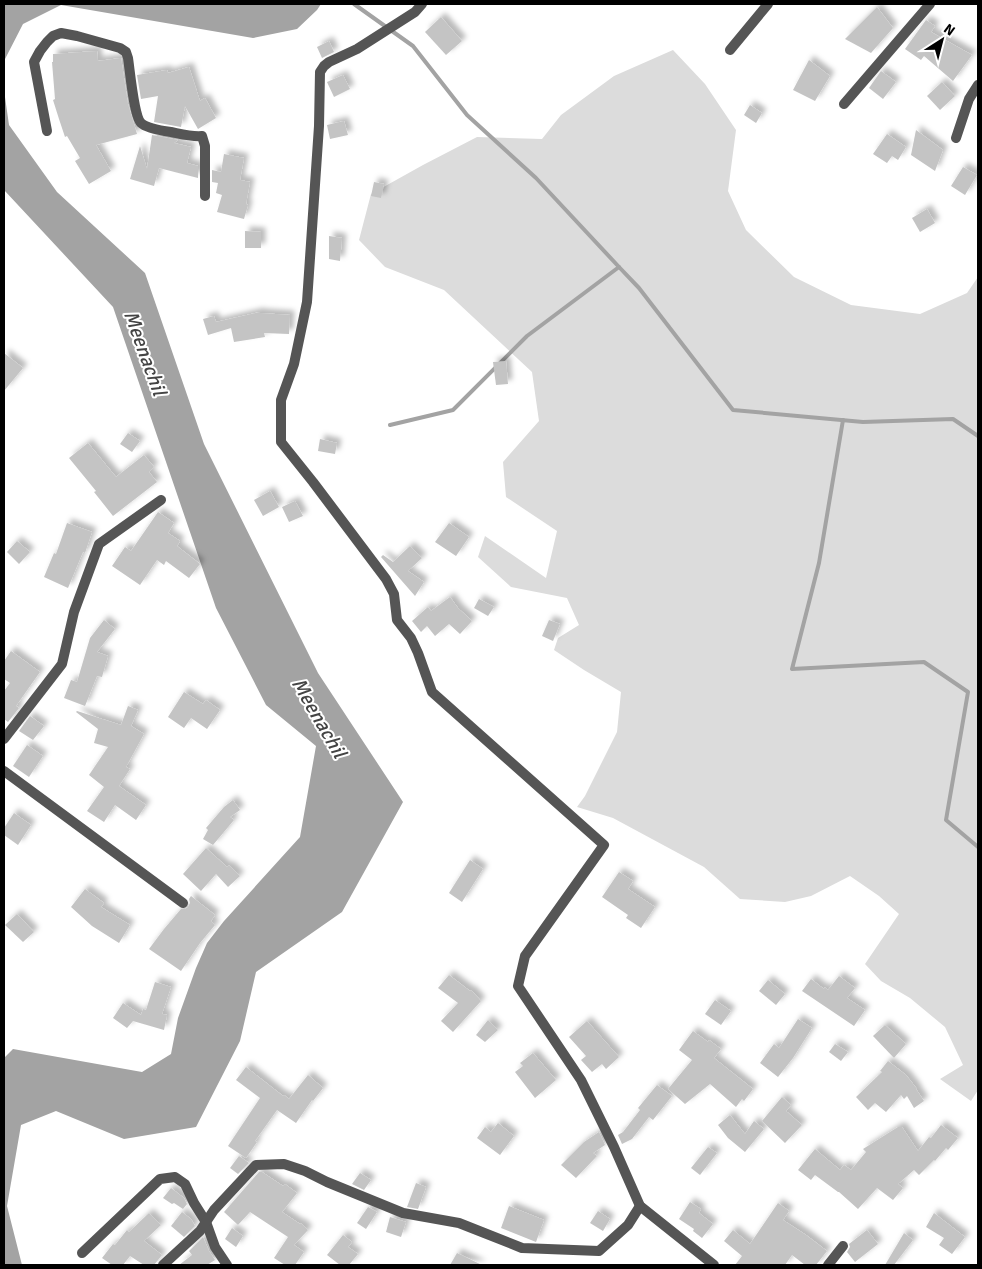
<svg xmlns="http://www.w3.org/2000/svg" width="982" height="1269" font-family="Signika,sans-serif">
<style>
.green{fill:#dcdcdc}
.water{fill:#a3a3a3}
.lines{fill:none;stroke-linecap:round;stroke-linejoin:round}
.stream{stroke:#a3a3a3;stroke-width:4}
.building{fill:#c4c4c4;filter:url(#shadow)}
.minor{stroke:#555;stroke-width:10}
.labels{text-anchor:middle;dominant-baseline:central;stroke-width:4;stroke-linejoin:round;paint-order:stroke}
.water-label{font-size:20px;font-style:italic;fill:#444;stroke:#fff}
</style>
<defs>
<filter id="shadow"><feDropShadow dx="4.5" dy="-4.5" stdDeviation="2.5" flood-color="#0004"/></filter>
</defs>
<rect width="100%" height="100%" fill="#fff"/>
<!-- green -->
<path class="green" d="M673,50l32,34 31,46 -8,61 18,39 48,47 57,28 69,9 47,-21 11,-16v813l-7,11 -31,-22 23,-14 -18,-38 -35,-29 -29,-17 -16,-17 34,-50 -20,-18 -29,-20 -39,20 -26,6 -45,-3 -36,-32 -91,-49 -36,-11 8,-11 32,-64 4,-40 -37,-22 -30,-20 4,-12 21,-13 -12,-27 -56,-11 -33,-30 7,-21 61,42 11,-47 -51,-34 -3,-35 36,-41 -7,-49 -88,-82 -59,-23 -26,-27 12,-46 52,-29 54,-28 65,2 19,-24 53,-39z"/>
<!-- water -->
<g class="water">
<path d="M4,4h317l-4,6 -20,19 -44,9 -192,-33 -38,19 -19,37z"/>
<path d="M4,90l5,35 48,67 88,81 59,171 114,229 85,129 -61,110 -86,60 -16,69 -44,86 -72,12 -68,-28 -35,14 -14,81 15,59h-18v-207l9,-9 129,23 29,-18 7,-36 18,-50 11,-25 17,-22 76,-84 16,-91 -50,-41 -50,-97 -103,-301 -109,-117z"/>
</g>
<g class="lines">
<!-- stream -->
<g class="stream">
<path d="M354,4l59,42 54,69 69,63 83,89 20,21 94,122 130,12 90,-3 25,17"/>
<path d="M843,420l-24,143 -27,106 132,-7 44,30 -22,128 32,27"/>
<path d="M390,425l63,-15 74,-74 92,-69"/>
</g>
</g>
<!-- building -->
<g class="building">
<path d="M877,7l16,21 -22,25 -26,-14z"/>
<path d="M441,17l21,24 -16,14 -21,-23z"/>
<path d="M926,20l9,6 -4,6 41,23 -19,26 -29,-25 -3,4 -16,-11z"/>
<path d="M329,41l5,11 -12,6 -5,-11z"/>
<path d="M97,51l1,10 23,-3 7,46 9,30 -41,11 15,26 -22,13 -14,-23 5,-3 -13,-22 -2,1 -6,-18 -6,-19 2,-1 -3,-37h1v-8z"/>
<path d="M809,60l21,16 -15,25 -22,-11z"/>
<path d="M189,67l11,34 5,-3 11,20 -18,11 -13,-23 -4,21 -27,-5 4,-26 -17,3 -4,-24 30,-5 1,3z"/>
<path d="M881,71l15,11 -13,17 -14,-11z"/>
<path d="M343,75l7,14 -16,8 -7,-15z"/>
<path d="M942,82l13,14 -15,14 -13,-14z"/>
<path d="M750,105l12,8 -6,10 -12,-8z"/>
<path d="M344,121l4,14 -18,4 -3,-14z"/>
<path d="M916,130l27,20 -8,21 -24,-16z"/>
<path d="M887,134l19,13 -8,13 -6,-4 -5,7 -14,-9z"/>
<path d="M152,135l26,5 -4,3 17,4 -4,16 11,3v12l-39,-10 -5,18 -24,-7 10,-33 7,23z"/>
<path d="M224,154l20,4 -4,22 10,2 -4,22 2,1 -4,14 -27,-7 5,-17 -6,-2 2,-10 -6,-1v-12l9,2z"/>
<path d="M963,167l14,8 -12,20 -14,-9z"/>
<path d="M374,182l10,2 -3,14 -10,-2z"/>
<path d="M927,209l8,14 -15,9 -8,-14z"/>
<path d="M245,231l16,1v16h-16z"/>
<path d="M329,236l13,2 -2,23 -11,-2z"/>
<path d="M260,312v1l30,2 -1,19 -25,-1 1,4 -31,5 -3,-14 -23,7 -5,-16 11,-3 2,6z"/>
<path d="M4,353l19,15 -19,23z"/>
<path d="M506,361l2,23 -12,1 -3,-23z"/>
<path d="M128,433l12,8 -8,11 -12,-8z"/>
<path d="M320,439l17,4 -2,11 -17,-3z"/>
<path d="M88,443l28,34 28,-22 10,12 -5,5 8,10 -44,34 -19,-24 2,-1 -27,-33z"/>
<path d="M270,491l9,16 -16,9 -9,-16z"/>
<path d="M295,501l8,15 -14,6 -7,-15z"/>
<path d="M158,512l16,11 -6,10 12,8 -3,5 23,18 -11,14 -23,-17 -2,4 -7,-5 -17,25 -28,-19 13,-19 6,4z"/>
<path d="M67,523l25,9 -7,21 -2,-1 -15,36 -24,-11 10,-24 2,1z"/>
<path d="M449,523l20,14 -13,19 -21,-14z"/>
<path d="M17,541l13,11 -11,12 -12,-12z"/>
<path d="M410,546l12,12 -14,13 16,11 -9,14 -34,-39 2,-2 10,7z"/>
<path d="M450,597l8,11 14,13 -12,13 -11,-10 -14,12 -8,-10 -6,6 -9,-11 16,-14 3,4z"/>
<path d="M479,599l15,8 -6,9 -14,-8z"/>
<path d="M104,620l11,9 -18,23 11,4 -6,21 -5,-1 -12,30 -21,-8 7,-18 6,2 13,-44z"/>
<path d="M549,620l11,4 -7,17 -11,-5z"/>
<path d="M11,651l29,21 -24,34 3,2 -11,14 -4,-3v-28l6,-8 -6,-4v-18z"/>
<path d="M184,692l19,12 3,-4 14,10 -13,19 -16,-11 -7,10 -16,-11z"/>
<path d="M128,706l10,4 -7,16 13,8 -18,33 4,2 -11,17 27,19 -10,15 -21,-15 -11,17 -17,-11 17,-24 -15,-12 19,-28 -14,-4 4,-14 -22,-17 1,-1 44,14z"/>
<path d="M30,716l14,10 -11,14 -14,-9z"/>
<path d="M27,745l16,11 -14,21 -16,-11z"/>
<path d="M233,800l7,10 -10,7 4,3 -21,25 -10,-6 5,-9 -2,-2 18,-21z"/>
<path d="M14,813l17,12 -13,20 -14,-10v-7z"/>
<path d="M206,848l21,19 2,-2 11,11 -12,11 -12,-13 -15,17 -18,-17z"/>
<path d="M470,860l13,9 -21,33 -13,-9z"/>
<path d="M619,872l14,9 -5,8 27,18 -14,21 -15,-10 2,-3 -26,-18z"/>
<path d="M85,889l19,14 -3,4 29,18 -11,18 -27,-17 -21,-19z"/>
<path d="M191,896l24,19 -4,6 4,4 -15,18 -19,28 -32,-22 15,-20 17,-20h4l3,-2 2,-4 -1,-4z"/>
<path d="M17,914l17,18 -11,10 -18,-17z"/>
<path d="M449,975l21,16 1,-1 10,11 -28,31 -12,-11 17,-18 -20,-15z"/>
<path d="M839,976l16,12 -8,10 18,12 -11,16 -52,-35 9,-12 13,10 1,-2 3,3z"/>
<path d="M768,980l17,14 -9,11 -17,-14z"/>
<path d="M155,982l16,5 -9,27 5,1 -3,15 -31,-9 -6,7 -14,-10 10,-15 18,12 2,-6 3,1z"/>
<path d="M715,1000l16,11 -10,14 -16,-11z"/>
<path d="M798,1019l14,9 -19,30 -15,19 -18,-14 14,-19 5,4z"/>
<path d="M488,1020l10,10 -13,12 -9,-7z"/>
<path d="M587,1021l32,36 -13,12 -4,-5 -10,8 -11,-12 5,-4 -17,-19z"/>
<path d="M885,1025l21,19 -12,14 -21,-22z"/>
<path d="M693,1031l15,11 1,-2 12,9 -7,9 39,31 -9,12 -2,-2 -6,8 -26,-23 -25,20 -17,-15 24,-29 -13,-10z"/>
<path d="M835,1044l13,8 -7,9 -12,-9z"/>
<path d="M533,1053l23,27 -21,18 -20,-26 8,-6 -3,-3z"/>
<path d="M888,1061l18,14 11,14h-1l8,12 -10,7 -7,-12 -3,3 -3,-4 -15,17 -11,-9 -7,7 -12,-13 26,-25 -2,-1z"/>
<path d="M246,1067l37,29 1,-1 5,4 19,-24 15,13 -10,13 -1,-1 -16,23 -19,-13 -22,31 2,1 -11,16 -18,-12 32,-48 -24,-18z"/>
<path d="M657,1085l15,11 -19,24 -4,-3 -17,22 -10,5 -4,-9 5,-3 17,-22 -2,-2z"/>
<path d="M782,1097l9,8 -5,6 16,14 -17,18 -23,-22z"/>
<path d="M730,1115l15,19 9,-13 10,8 -19,23 -17,-14 -10,-13z"/>
<path d="M498,1123l16,13 -14,19 -23,-17 8,-11 6,5z"/>
<path d="M941,1125l17,13 -10,12 -2,-2 -11,13 -1,-1 -15,15 -5,-5 -16,14 5,4 -10,12 -16,-12 -19,21 -19,-17h-1l-23,-17 -4,5 -13,-10 17,-21 25,21 4,-5 7,5 15,-18 -3,-3 35,-22h4l16,24 11,-14 2,1z"/>
<path d="M599,1132l6,13 -12,8 4,3 -21,22 -15,-13 23,-23z"/>
<path d="M708,1147l9,6 -17,22 -9,-7z"/>
<path d="M239,1156l10,7 -11,11 -8,-6z"/>
<path d="M259,1172h3l21,14 2,-2 12,9 -15,19 18,12 1,-1 7,7 -14,15 10,7 -9,13h-10l-11,-7 14,-21 -38,-25 -12,13 -14,-13z"/>
<path d="M360,1173l11,7 -7,10 -12,-6z"/>
<path d="M416,1183l10,4 -8,22 -11,-2z"/>
<path d="M171,1188l13,10 3,6 -4,5 -9,-6 -2,1 -9,-6z"/>
<path d="M690,1202l11,7 -2,4 14,11 -11,14 -9,-7 1,-2 -15,-10z"/>
<path d="M778,1203l11,8 -6,9 23,15 21,16 -11,14h-11l-13,-10 -7,10h-50l7,-9 -18,-15 9,-11 17,14z"/>
<path d="M509,1206l35,14 -8,22 -35,-14z"/>
<path d="M368,1207l9,5 -11,17 -9,-6z"/>
<path d="M598,1211l12,8 -7,12 -13,-8z"/>
<path d="M182,1212l9,7 4,7 -11,11 -13,-11z"/>
<path d="M149,1213l12,12 -17,16 18,14 -8,10h-10l-14,-9 -7,9h-11l-10,-7 11,-14 2,1 12,-15 2,2z"/>
<path d="M934,1213l31,24 -13,17 -13,-9 5,-7 -18,-11z"/>
<path d="M390,1217l16,5 -5,15 -15,-5z"/>
<path d="M232,1228l11,8 -7,11 -11,-8z"/>
<path d="M867,1230l11,14 -23,18 -8,-10 3,-5 -1,-3z"/>
<path d="M904,1233l9,7 -19,25h-9z"/>
<path d="M343,1235l9,7 -4,5 10,7 -9,11h-9l-13,-10z"/>
<path d="M203,1237l6,14 6,9 -8,5h-28l13,-10 -3,-4z"/>
<path d="M457,1253l25,12h-32z"/>
</g>
<g class="lines">
<!-- minor -->
<g class="minor">
<path d="M422,4l-7,8 -58,37 -28,13 -5,4 -4,6 -1,54 -12,176 -13,62 -13,36v42l32,40 73,97 8,15 3,26 14,18 7,15 14,39 172,153 -79,111 -7,30 63,94 33,67 26,59 74,59"/>
<path d="M730,50l38,-46"/>
<path d="M844,104l86,-100"/>
<path d="M47,131l-13,-69 6,-11 7,-9 6,-6 8,-3 16,3 43,12 6,4 2,6c2,13 6,58 13,65 5,5 23,8 30,9 10,2 21,5 31,4l3,10v50"/>
<path d="M956,138l13,-39 9,-14"/>
<path d="M4,739l58,-75 12,-52 25,-68 62,-44"/>
<path d="M4,771l179,132"/>
<path d="M82,1253l78,-74 15,-2 10,7 9,19 12,19 9,25 12,18"/>
<path d="M163,1265l37,-34 14,-21 42,-45 28,-1 21,7 22,11 76,31 56,10 63,25 77,3 29,-26 12,-19"/>
<path d="M828,1265l15,-19"/>
</g>
</g>
<g class="labels">
<!-- water labels -->
<g class="water-label">
<text transform="translate(145 353) rotate(70)">Meenachil</text>
<text transform="translate(319 718) rotate(60)">Meenachil</text>
</g>
</g>
<!-- border -->
<rect width="982" height="1269" fill="none" stroke="#000000" stroke-width="10"/>
<!-- north arrow -->
<g transform="translate(942 40) rotate(36)" stroke="#ffffff" stroke-width="4" paint-order="stroke">
<path d="M0-4L9 19L0 12L-9 19Z" fill="#000000"/>
<text y="-8" font-size="14" font-weight="bold" text-anchor="middle" fill="#000000">N</text>
</g>
</svg>
